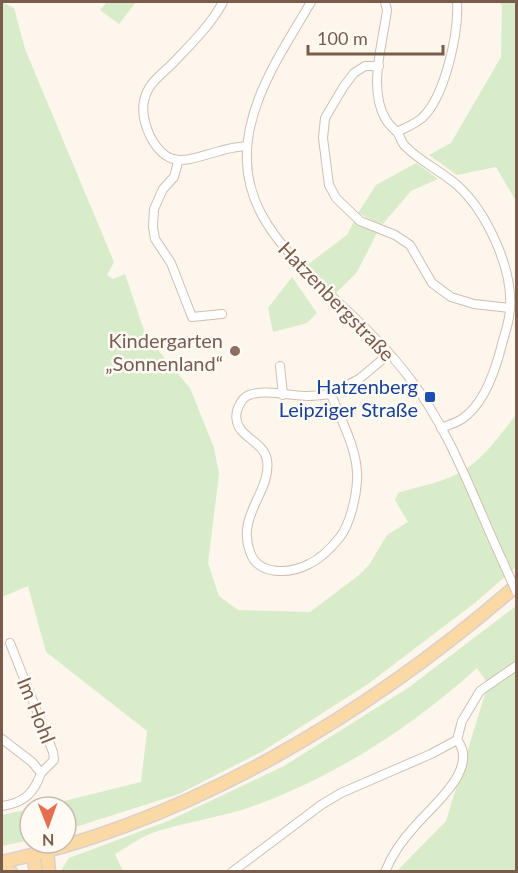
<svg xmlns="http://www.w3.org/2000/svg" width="518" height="873" font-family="Lato,sans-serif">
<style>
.green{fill:#d8ecc9}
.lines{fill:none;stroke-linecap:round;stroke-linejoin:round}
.street-casing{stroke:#d1beb0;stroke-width:10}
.primary-casing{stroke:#dad1cd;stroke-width:15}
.street{stroke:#fff;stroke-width:8}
.primary{stroke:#fbd9a5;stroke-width:12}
.street-bridge-casing{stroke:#d1beb0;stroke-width:10;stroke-linecap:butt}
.street-bridge{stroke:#fff;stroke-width:8}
.education-dot{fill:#8d6e63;stroke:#fffaf3;stroke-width:2}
.transit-dot{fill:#1a4fb4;stroke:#fffaf3;stroke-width:2}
.labels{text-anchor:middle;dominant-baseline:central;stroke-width:5;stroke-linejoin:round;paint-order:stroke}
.street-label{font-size:20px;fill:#7a5c4d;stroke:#fffaf3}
.education-label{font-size:20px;fill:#785e54;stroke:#fffaf3;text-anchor:end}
.transit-label{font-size:20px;fill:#164399;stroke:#fffaf3;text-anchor:end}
</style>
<rect width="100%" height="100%" fill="#fdf6ec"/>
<!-- green -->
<g class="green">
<path d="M2,2l12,6 11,41 89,213 -7,13 6,4 12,-5 21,62 44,52 24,60 5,26 -11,89 11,33 19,14 72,2 49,-37 10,-10 18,-30 21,-13 -13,-22 3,-7c19,-6 41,-10 59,-19 25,-12 42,-38 59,-59v152l-40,35 -108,82 -105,67 -84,43 -113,36v-23h-26l101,-25 6,-51 -101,-79 -18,-66 -26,11z"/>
<path d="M107,2h29l-17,22 -19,-14z"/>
<path d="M500,2h16v199l-20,-34 -39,8 -28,-20 22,-12 50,-86 1,-51z"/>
<path d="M416,163l22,16 -27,12 -29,34 -24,-12 18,-28z"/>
<path d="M354,221l23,12 -20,39 -22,22 -28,-29 40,-30z"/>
<path d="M292,277l25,36 -10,10 -34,9 -5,-24z"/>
<path d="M516,606v265h-119l49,-50 42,-137 -11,-16c-66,60 -144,110 -229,140 -31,10 -63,14 -93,24 -14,5 -28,15 -40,22l8,17 -63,1 9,-14 99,-37 116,-55 124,-78z"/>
<path d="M30,809v31l-28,6v-31z"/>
</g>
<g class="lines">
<defs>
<g id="street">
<path d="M223,2c-13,24 -32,42 -52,63 -7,7 -17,14 -22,23 -9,15 -6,33 1,48 19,36 38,23 70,15 8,-3 18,-4 27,-5"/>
<path d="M311,2c-18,31 -39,62 -52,96 -37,96 16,144 81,206 24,22 48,46 68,72 43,55 66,124 95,186"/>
<path d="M385,2l2,8c-4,33 -19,77 -2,108 3,6 7,9 12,14 4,5 4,11 9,15 15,15 35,24 51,38 29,26 56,83 53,123 0,13 -6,27 -9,40 -6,23 -18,57 -39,71 -6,4 -14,6 -21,9"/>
<path d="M379,66h-14l-11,7 -10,13 -19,32 -2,20 6,47 7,13 24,23 35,14 15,10 22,38 19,14 23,7 36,4"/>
<path d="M397,132c8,-4 18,-8 25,-14 23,-21 37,-86 35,-116"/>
<path d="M178,162l-4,15 -11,12 -9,20 -1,18 2,12 16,24 21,54 30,-3"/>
<path d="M280,366l3,29"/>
<path d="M331,394c-8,1 -15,2 -23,2 -17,0 -44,-7 -59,-1 -6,2 -9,8 -11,13 -3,7 -2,16 3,22 9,11 23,15 26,30 5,31 -31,55 -17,92 8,24 40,22 59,12 11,-5 23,-17 31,-27 10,-13 16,-39 17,-56 2,-30 -16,-60 -26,-87l28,-15 30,-25"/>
<path d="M10,643l43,109 1,8 -13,13"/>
<path d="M2,739l30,23 9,11c-7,21 -18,30 -39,33"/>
<path d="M457,740l5,-19 18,-30 36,-25"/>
<path d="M232,872l89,-67 20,-12 90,-39 26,-14"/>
<path d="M385,872c7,-18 18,-33 31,-47 17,-20 64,-57 41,-85"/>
</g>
<g id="primary">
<path d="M47,851l2,21"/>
<path d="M33,855l3,17"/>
<path d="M2,862c190,-41 369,-150 514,-276"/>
<path d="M2,869l9,3"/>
</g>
</defs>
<!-- street casing -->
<use href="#street" class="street-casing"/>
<!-- primary casing -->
<use href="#primary" class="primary-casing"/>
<!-- street -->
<use href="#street" class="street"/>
<!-- primary -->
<use href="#primary" class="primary"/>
<defs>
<path id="street-bridge" d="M503,562l13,29"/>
</defs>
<!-- street-bridge casing -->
<use href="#street-bridge" class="street-bridge-casing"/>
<!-- street-bridge -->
<use href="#street-bridge" class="street-bridge"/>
</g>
<!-- markers -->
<circle class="education-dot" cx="235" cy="351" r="6"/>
<rect class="transit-dot" x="424" y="391" width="12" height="12" rx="3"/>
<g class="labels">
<!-- street labels -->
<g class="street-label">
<text transform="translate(337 301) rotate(46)">Hatzenbergstraße</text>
<text transform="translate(37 710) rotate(68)">Im Hohl</text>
</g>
<!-- education labels -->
<g class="education-label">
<text x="223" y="340">Kindergarten<tspan x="223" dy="23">„Sonnenland“</tspan></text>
</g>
<!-- transit labels -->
<g class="transit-label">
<text x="418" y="386">Hatzenberg<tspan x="418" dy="23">Leipziger Straße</tspan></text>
</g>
</g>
<!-- border -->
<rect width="518" height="873" fill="none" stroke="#7a5c4d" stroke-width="6"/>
<!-- north arrow -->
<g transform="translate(48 825) rotate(179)"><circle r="28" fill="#fffaf3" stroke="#cabbb1" stroke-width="1.5"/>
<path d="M0-4.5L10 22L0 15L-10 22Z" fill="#e76f51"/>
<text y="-9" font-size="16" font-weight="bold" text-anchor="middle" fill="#7a5c4d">N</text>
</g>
<!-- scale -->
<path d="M308 45v9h135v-9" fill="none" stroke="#7a5c4d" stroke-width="3"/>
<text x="317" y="45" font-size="18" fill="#7a5c4d" stroke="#fffaf3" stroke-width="4.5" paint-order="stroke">100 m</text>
</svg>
